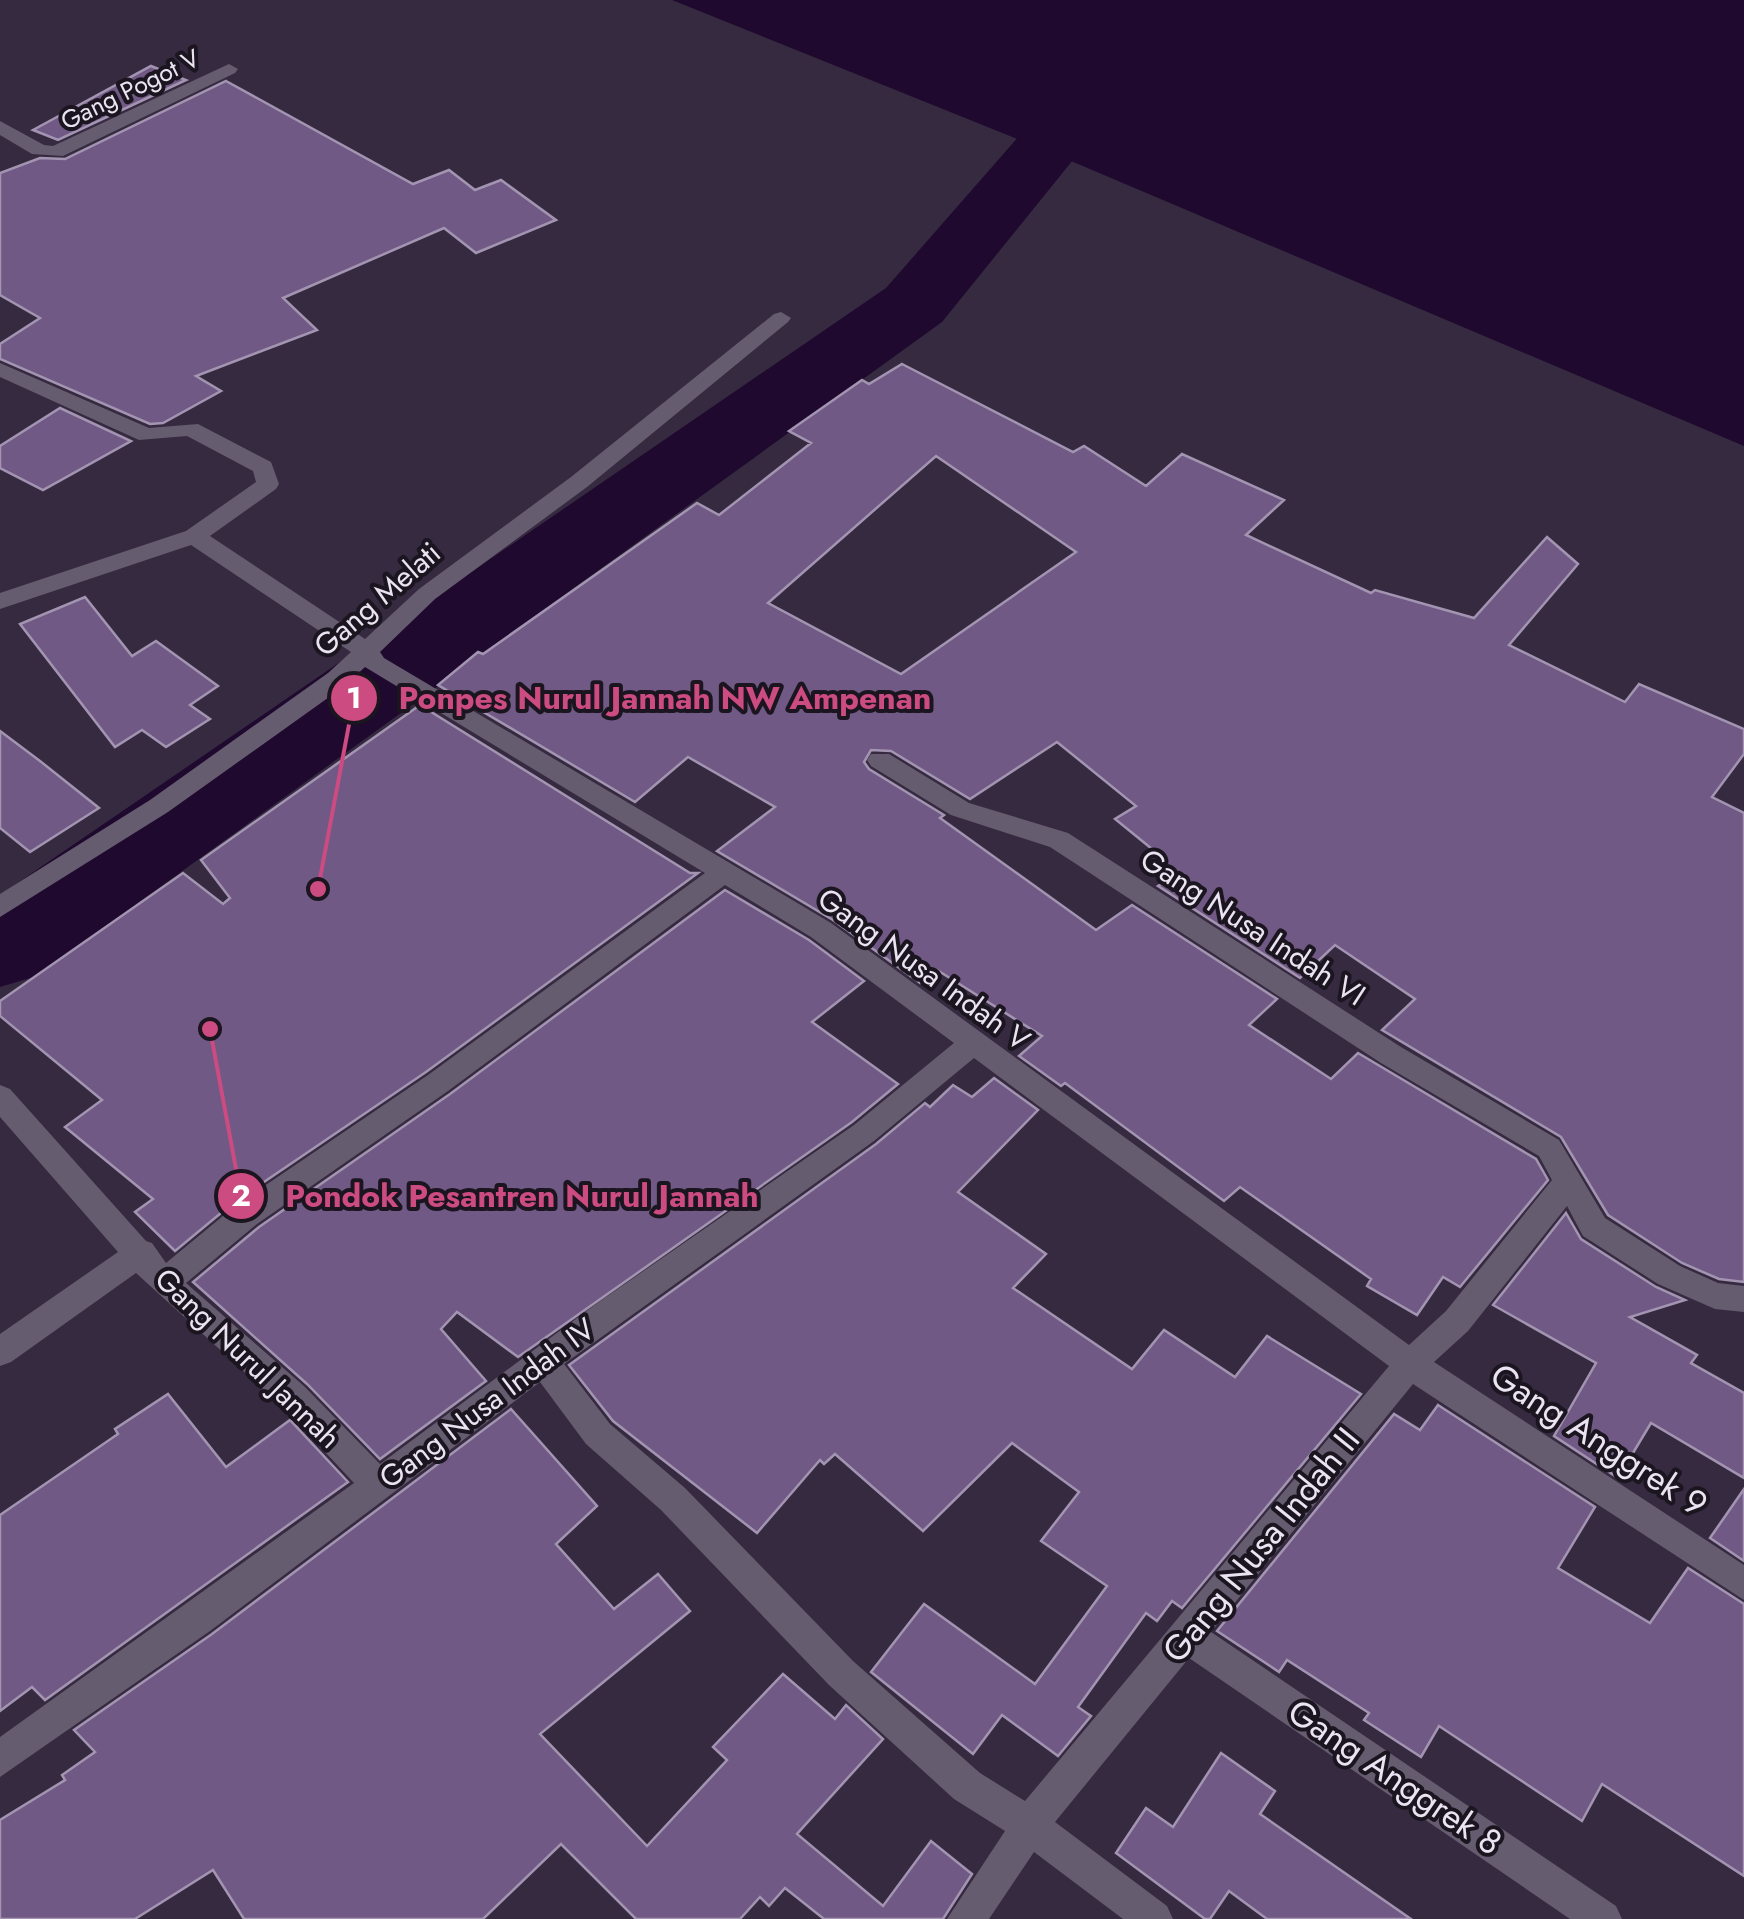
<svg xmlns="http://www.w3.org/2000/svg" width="1744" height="1919" font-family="Jost,sans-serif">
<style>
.water{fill:#1f092e}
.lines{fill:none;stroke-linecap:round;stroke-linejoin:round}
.river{fill:#1f092e;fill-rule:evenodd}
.building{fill:#705984;stroke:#a395b1;stroke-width:2.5;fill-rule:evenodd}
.minor{fill:#665c6f;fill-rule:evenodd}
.labels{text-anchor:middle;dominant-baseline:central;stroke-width:8;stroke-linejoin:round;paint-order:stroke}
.far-street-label{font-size:25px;fill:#ebe3f2;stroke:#1b1520}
.street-label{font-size:30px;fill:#ebe3f2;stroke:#1b1520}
.near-street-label{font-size:35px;fill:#ebe3f2;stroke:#1b1520}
.leader{fill:none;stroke:#cc4b81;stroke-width:4}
.callout-dot{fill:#cc4b81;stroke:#1b1520;stroke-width:4}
.mark-label{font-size:30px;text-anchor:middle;font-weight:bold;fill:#fff}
.callout-label{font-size:32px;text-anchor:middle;font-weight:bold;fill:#cc4b81;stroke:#1b1520;stroke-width:8;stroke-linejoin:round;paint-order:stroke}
</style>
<rect width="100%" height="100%" fill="#362a41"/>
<!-- water -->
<path class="water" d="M672,0h1072v446l-699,-296z"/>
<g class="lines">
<!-- river -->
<path class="river" d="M1045,128l25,7 11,15 -139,172 -905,654 -37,11v-92l886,-607 134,-153z"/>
</g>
<!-- building -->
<g class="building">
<path d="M151,66l35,14 -128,60 -25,-10z"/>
<path d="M226,81l187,103 36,-14 26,20 26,-10 55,40 -80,33 -32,-25 -161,70 34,32 -121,46 25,15 -58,32 -13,1 -150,-65v-15l40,-26 -40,-23v-122l40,-15 25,1z"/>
<path d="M902,364l171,88 11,-6 62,40 36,-32 102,46 -38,35 125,58 4,-3 99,28 73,-81 31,27 -69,81 116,57 14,-18 105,45v25l-32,43 32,16v469l-25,-3 -37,-16 -74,-48 -47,-78 -179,-107 33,-31 -80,-54 -35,33 -142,-92 18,-12 -30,-21 6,-4 -37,-30 21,-13 -79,-64 -87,57 -79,-48 -20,-1 -7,12 5,7 75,46 -4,3 156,112 36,-25 145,94 -28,26 82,54 27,-26 178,106 12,21 -88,107 -17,-10 -26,38 -50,-29 4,-7 -131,-92 -16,14 -159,-118 -4,3 -42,-30 23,-20 -105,-66 -17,13 -87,-63 -116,-69 58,-44 -87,-50 -53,45 -197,-117 40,-33 5,2 214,-151 22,12 92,-72 -22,-12 73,-51 7,4zM936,456l140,96 -175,122 -133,-71z"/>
<path d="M60,408l71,33 -88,49 -43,-22v-22z"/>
<path d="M85,597l47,59 24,-15 62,45 -28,19 20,14 -44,28 -24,-17 -27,17 -95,-123z"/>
<path d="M420,705l270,168h8l-272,199 -193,131 -58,48 -40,-39 18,-13 -88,-72 37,-27 -102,-84v-15l183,-128 40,31 7,-6 -29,-38z"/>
<path d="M0,731l40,30 59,47 -69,44 -30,-24z"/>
<path d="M725,890l84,50 55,41 -52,41 86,62 -46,38 -334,235 -61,-45 -16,17 45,52 -106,78 -73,-75 -114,-102 66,-55 191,-133z"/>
<path d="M994,1078l44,32 -80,82 88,62 -33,34 119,81 32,-39 71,47 32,-41 94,58 -179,214 -10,-7 -15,20 -11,-8 -68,94 13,9 -33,40 -56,-41 -29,39 -102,-82 53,-68 111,80 72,-98 -66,-45 38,-49 -67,-49 -89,88 -88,-77 -11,10 -4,-4 -63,73 -144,-112 -44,-56 307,-221 49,-41 5,4 23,-22 19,12z"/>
<path d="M1566,1213l15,26 75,48 29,13 -55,17 67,38 -6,8 53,30v85l-93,-55 -33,55 -64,-42 42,-73 -103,-58z"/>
<path d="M168,1394l58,73 64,-47 58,62 -303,218 -13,-13 -32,24v-196l118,-81 -3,-5z"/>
<path d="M1438,1405l157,102 -37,61 92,55 38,-55 56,36v272l-142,-92 -20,37 -143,-95 -18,31 -57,-37 5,-7 -82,-53 -8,12 -62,-41 177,-217 26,16z"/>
<path d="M511,1409l86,97 -41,38 58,65 44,-35 32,37 -150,123 107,112 80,-86 -14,-13 70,-73 52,45 11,-14 37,34 -86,95 86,72 48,-65 41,33 -29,45h-119l-39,-31 -16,18 -9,-9 -20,22h-104l-75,-75 -78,75h-239l-31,-49 -78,49h-135v-99l65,-40 -3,-5 33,-23 -21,-22 138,-96z"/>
<path d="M1744,1489v72l-34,-23z"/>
<path d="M1221,1753l54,38 -15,23 151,105h-144l-38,-28 -19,28h-5l-89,-66 30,-45 27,19z"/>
</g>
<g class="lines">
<!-- minor -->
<g class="minor">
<path d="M229,64l9,5 -3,4 -172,83 -31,-2 -32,-19v-14l44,24 9,1z"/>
<path d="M781,312l10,6 -3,4 -201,165 -152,112 -55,53 4,6 447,265 578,422 37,-34 106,-131 -13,-24 -158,-93 -331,-216 -99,-32 -80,-49 -4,-6 4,-6h18l80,49 99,30 333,214 158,93 46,78 75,48 38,17 26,3v26l-29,-3 -57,-25 -75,-48 -16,-30 -99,125 -34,31 310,203v35l-331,-216 -202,248 405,274 6,13h-52l-381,-261 -134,164 112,84 6,13h-50l-89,-67 -45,67h-42l58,-88 -51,-32 -125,-114 -168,-175 -75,-66 -46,-62 -330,249 -210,146v-40l354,-254 -71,-76 -147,-134 -125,89 -11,4v-32l118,-82 -118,-135v-32l10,4 136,152 6,2 14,20 69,-57 193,-131 277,-202 -340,-206 -19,18 -178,127 -168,105v-23l150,-94 178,-127 23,-21 -160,-107 -191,64v-16l186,-62 70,-49 -3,-11 -66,-35 -48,4 -139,-63v-14l149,65 49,-4 73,38 8,22 -3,5 -66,47 155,103 54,-50 152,-112 203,-163zM725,885l86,52 143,106 -100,82 -258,179 -216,160 -75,-77 -119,-104 71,-59 191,-133zM974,1058l415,308 -364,435 -45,-28 -127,-112 -168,-173 -75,-64 -46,-60 310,-223z"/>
</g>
</g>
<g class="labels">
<!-- far-street labels -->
<g class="far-street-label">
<text transform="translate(130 89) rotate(-26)">Gang Pogot V</text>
</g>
<!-- street labels -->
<g class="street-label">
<text transform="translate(377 599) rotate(-41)">Gang Melati</text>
<text transform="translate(1253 927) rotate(33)">Gang Nusa Indah VI</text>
<text transform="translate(924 969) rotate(36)">Gang Nusa Indah V</text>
<text transform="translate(248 1358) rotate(44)">Gang Nurul Jannah</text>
<text transform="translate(487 1403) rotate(-37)">Gang Nusa Indah IV</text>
</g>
<!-- near-street labels -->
<g class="near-street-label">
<text transform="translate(1599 1440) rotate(33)">Gang Anggrek 9</text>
<text transform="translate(1261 1545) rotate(-51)">Gang Nusa Indah II</text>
<text transform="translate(1395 1777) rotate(34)">Gang Anggrek 8</text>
</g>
</g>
<!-- callouts -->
<path class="leader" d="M318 889L354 698M210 1029L241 1196"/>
<g class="callout-dot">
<circle cx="318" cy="889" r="10"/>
<circle cx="210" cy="1029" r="10"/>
<circle cx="354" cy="698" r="25"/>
<circle cx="241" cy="1196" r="25"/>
</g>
<g class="mark-label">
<text x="354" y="708">1</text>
<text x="241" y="1206">2</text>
</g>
<g class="callout-label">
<text x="665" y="709">Ponpes Nurul Jannah NW Ampenan</text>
<text x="522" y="1207">Pondok Pesantren Nurul Jannah</text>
</g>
</svg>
